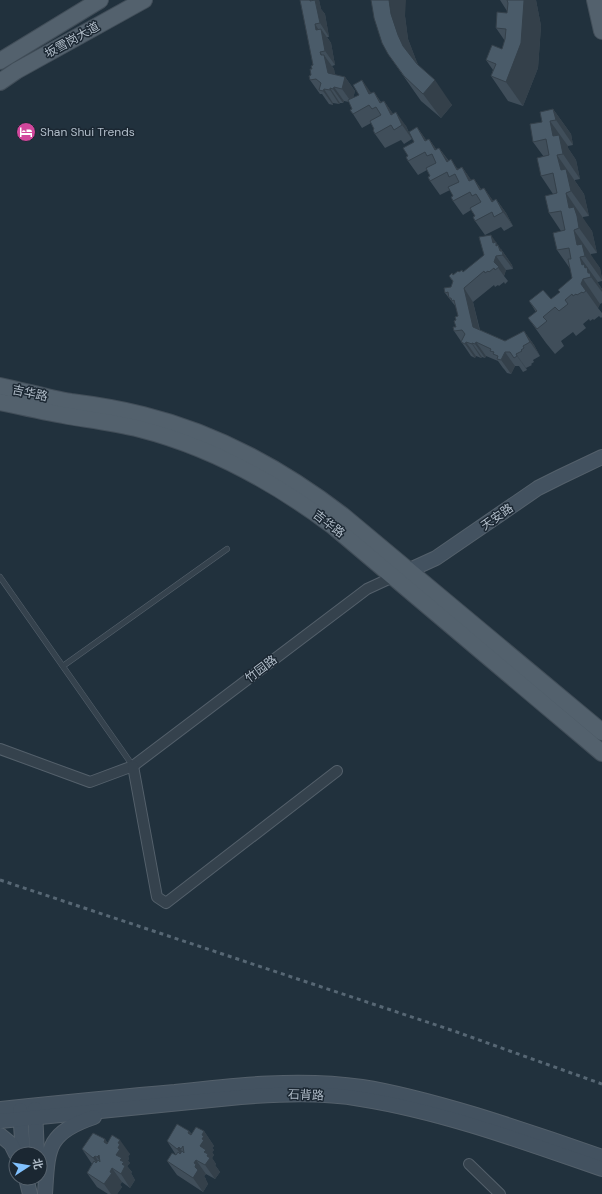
<svg xmlns="http://www.w3.org/2000/svg" width="602" height="1194" font-family="'DM Sans','Noto Sans SC',sans-serif">
<style>
.lines{fill:none;stroke-linecap:round;stroke-linejoin:round}
.lane-casing{stroke:#54606b;stroke-width:6}
.street-casing{stroke:#54606b;stroke-width:12}
.secondary-casing{stroke:#54606b;stroke-width:16}
.primary-casing{stroke:#424e59;stroke-width:18}
.lane{stroke:#35424d;stroke-width:5}
.street{stroke:#35424d;stroke-width:10}
.secondary{stroke:#435260;stroke-width:14}
.primary{stroke:#53616d;stroke-width:16}
.rail{stroke:#576774;stroke-width:3;stroke-dasharray:4 4;stroke-linecap:butt}
.wall{fill:#404e5a}
.shaded-wall{fill:#34404a}
.building{fill:#4a5b69;stroke:#34404a}
.labels{text-anchor:middle;dominant-baseline:central;stroke-width:3;stroke-linejoin:round;paint-order:stroke}
.street-label{font-size:12px;fill:#b1bdc9;stroke:#1b2732}
.poi-label{font-size:12px;fill:#b1bdc9;stroke:#1b2732;text-anchor:start}
</style>
<rect width="100%" height="100%" fill="#21313d"/>
<g class="lines">
<defs>
<g id="lane">
<path d="M0,577l133,189"/>
<path d="M63,666l164,-117"/>
</g>
<g id="street">
<path d="M0,749l90,33 43,-16 234,-177 26,-12"/>
<path d="M133,766l24,131 9,6 171,-132"/>
<path d="M469,1164l31,30"/>
</g>
<g id="secondary">
<path d="M401,574l35,-16 102,-70 22,-11 42,-20"/>
<path d="M0,1109c58,-6 117,-12 175,-17 62,-7 125,-14 187,-5 39,6 77,17 114,28 42,13 84,27 126,42"/>
<path d="M35,1109l2,45"/>
<path d="M20,1110l3,44"/>
<path d="M0,1121l241,-24c40,-3 80,-5 120,2 82,13 163,43 241,70"/>
<path d="M0,1135l11,9 5,10"/>
<path d="M26,1178l4,16"/>
<path d="M45,1194c3,-45 1,-61 49,-77"/>
</g>
<g id="primary">
<path d="M595,0l7,31"/>
<path d="M0,61l100,-61"/>
<path d="M0,82l16,-11 128,-71"/>
<path d="M0,386c24,5 47,12 71,16 24,3 48,7 72,13 73,18 139,54 199,100l260,217"/>
<path d="M0,402c23,5 45,10 68,14 24,4 48,7 72,13 71,18 134,53 193,97l269,227"/>
</g>
</defs>
<!-- lane casing -->
<use href="#lane" class="lane-casing"/>
<!-- street casing -->
<use href="#street" class="street-casing"/>
<!-- secondary casing -->
<use href="#secondary" class="secondary-casing"/>
<!-- primary casing -->
<use href="#primary" class="primary-casing"/>
<!-- lane -->
<use href="#lane" class="lane"/>
<!-- street -->
<use href="#street" class="street"/>
<!-- secondary -->
<use href="#secondary" class="secondary"/>
<!-- primary -->
<use href="#primary" class="primary"/>
<!-- rail -->
<path class="rail" d="M0,880l454,151 148,53"/>
</g>
<!-- wall -->
<g class="wall">
<path d="M300,0h19l2,9 4,5 4,23h-2l4,6 4,22 -3,1 2,3 1,6 10,2 10,14 -2,7 18,-5 3,-1 7,10 3,-1 9,13 13,12 6,13 -8,5 -3,-4 -16,8 -10,-14 -1,-5 -3,-6 -9,5 -9,-14 -1,-5 -3,-7 -5,-1 -1,2h-3l-1,1 -6,-1v2l-4,-1 -7,-10h-2l-10,-14 1,-5 1,-6 1,-4z"/>
<path d="M500,0h36l5,26 -3,42 -15,38 -15,-5 -17,-25 2,-6 -7,-10 16,-11 3,-8 -9,-13 11,-15v-2z"/>
<path d="M405,16l3,23 8,21 2,5 34,40 -11,13 -20,-17 -33,-47z"/>
<path d="M553,109l18,25 2,11 -5,1v2l8,12 4,19 -5,1v1l9,13 5,22 -6,1v2l9,12 5,22 -6,1v2l9,12 2,11v2l-4,1v1l4,6v14l-2,1 -2,4 4,5v4l-1,1 -2,-2 -5,4 -1,-1 -3,2 -1,-2 -6,5 3,4 -10,8 -3,-4 -12,9 3,5 -9,8 -9,-11 -18,-25 8,-6 -7,-11 22,-2 8,-6 13,-15 -1,-8 -14,-20 4,-19 -12,-18 4,-19 -12,-18 3,-19 -11,-15 9,-20z"/>
<path d="M417,127l9,13 3,-1 7,10 3,-1 10,13 9,8 4,-2 9,13 3,-1 7,10 3,-1 9,13 3,-2 10,14 7,13 -9,5 -3,-4 -16,8 -10,-14v-5l-4,-6 -8,5 -10,-14v-5l-3,-6 -10,5 -10,-14v-5l-3,-6 -9,5 -10,-14v-5l6,-14z"/>
<path d="M501,249l11,16 1,4 -7,1 -2,6 4,5 -3,3 -1,-2 -5,4 -1,-1 -3,2 -1,-2 -21,17 7,28 25,11 19,-10 10,14 6,11 -7,4 1,2 -3,2 1,1 -6,3 1,2 -4,2 -4,-6h-4l-4,8 -4,-1 -3,-4 -1,-1 -5,-7 -12,-5 -1,2 -3,-1 -1,1 -5,-2 -1,2 -4,-2 -17,-25 2,-4v-7l2,-4 -2,-9 -11,-14 6,-6 2,-5 -4,-6 4,-1 6,-3h4z"/>
<path d="M189,1131l3,3 12,-3 10,15 -2,2 2,2 -2,2 2,3 -2,3 4,6 -1,1 5,7 -5,7 -9,-5 -2,2 2,3v1l2,4 -5,8 -26,-17 -10,-14 9,-6 -9,-14z"/>
<path d="M105,1139l2,4 23,11 -2,3 1,1 -1,3 2,2 -3,3 5,6 -1,1 4,7 -5,8 -8,-6 -2,3 2,2 -5,7h-9l-11,-7 -10,-14 5,-9 -10,-15z"/>
</g>
<!-- shaded-wall -->
<g class="shaded-wall">
<path d="M310,0l7,9 -1,-6 -3,-3h6l2,9 4,5 4,23 -9,-14 -10,-22z"/>
<path d="M389,0h17l-1,16 3,23 8,21 5,10 -18,-24 -5,-11 -7,-21z"/>
<path d="M524,0h12l5,26 -3,42 -15,38 -17,-24z"/>
<path d="M315,24l7,11 -1,-6 10,14 4,22 -10,-14 -9,-21z"/>
<path d="M320,52l4,6v-3l10,14 3,18 -9,-14z"/>
<path d="M345,77l10,14 -3,12 -10,-14z"/>
<path d="M362,80l10,14h-3z"/>
<path d="M435,80l17,25 -11,13 -18,-24z"/>
<path d="M334,87l10,14 -1,2 -10,-14z"/>
<path d="M330,88l10,15 -1,1 -9,-14z"/>
<path d="M324,89l9,14v2l-10,-14z"/>
<path d="M374,92l9,14 -3,-3z"/>
<path d="M384,101l10,14h-3z"/>
<path d="M553,109l18,25 2,11 -17,-25z"/>
<path d="M396,112l10,14 6,13 -10,-14z"/>
<path d="M550,121l18,25v2l8,12 4,19 -17,-25 -10,-18z"/>
<path d="M417,127l10,14h-2z"/>
<path d="M429,139l10,14 -4,-3z"/>
<path d="M439,148l10,14h-2z"/>
<path d="M557,155l27,39 5,22 -18,-25 -10,-21z"/>
<path d="M451,159l10,15 -4,-4z"/>
<path d="M462,167l10,14h-3z"/>
<path d="M474,179l10,14 -4,-3z"/>
<path d="M484,188l10,14h-2z"/>
<path d="M566,193l26,38 5,22 -18,-25 -10,-20z"/>
<path d="M496,199l10,14 7,13 -10,-14z"/>
<path d="M574,230l26,38 2,12 -25,-35z"/>
<path d="M491,235l21,30 1,4 -20,-26z"/>
<path d="M496,256l10,14 -2,6 -10,-14z"/>
<path d="M580,257l18,25v1l4,6v3l-20,-27z"/>
<path d="M583,279l17,25 -2,4 -17,-24z"/>
<path d="M464,288l9,14 9,39 -9,-14z"/>
<path d="M524,331l10,14 6,11 -10,-14z"/>
<path d="M466,342l10,14 -1,2 -10,-14z"/>
<path d="M476,342l10,14 -1,2 -10,-14z"/>
<path d="M472,343l10,14 -1,1 -9,-14z"/>
<path d="M505,352l10,14 -4,8 -10,-14z"/>
<path d="M516,354l10,14 1,2 -10,-14z"/>
<path d="M189,1131l10,14 -11,-12z"/>
<path d="M204,1131l10,15 -2,2 2,2 -2,2 2,3 -2,3 4,6 -1,1 5,7 -5,7 -10,-14 -5,-19 2,-11z"/>
<path d="M105,1139l10,14 -11,-11z"/>
<path d="M120,1140l10,14 -2,3 1,1 -1,3 2,2 -3,3 5,6 -1,1 4,7 -5,8 -9,-14 -5,-19 2,-12z"/>
<path d="M179,1147l10,14 -2,2 -10,-14z"/>
<path d="M99,1155l8,16 -10,-14z"/>
<path d="M95,1156l9,14 -1,2 -10,-14z"/>
<path d="M196,1160l10,14 -2,2 2,3v1l2,4 -5,8 -10,-14 2,-11 -1,-4z"/>
<path d="M112,1168l10,14 -2,3 2,2 -5,7h-6l-7,-10z"/>
</g>
<!-- building -->
<g class="building">
<path d="M300,0h10v1l5,-1 5,23 -5,1 1,6 5,-1 4,22 -5,1 1,3h3l4,18 17,4 -3,12 -8,-2 -1,2 -3,-1v2l-6,-1 -1,2 -4,-1 2,-7 -5,-4 -6,1 -1,-4 2,-1 -1,-6h2l-1,-3 2,-1z"/>
<path d="M371,0h18l2,14 7,21 5,11 14,18 18,16 -12,14 -19,-18 -16,-22 -6,-11 -8,-25z"/>
<path d="M507,0h17v1l-3,42 -15,39 -15,-6 5,-12 -10,-4 6,-15 10,4 3,-10 1,-10 -10,-1 1,-16 10,1 1,-10z"/>
<path d="M362,80l7,14 5,-2 6,11 4,-2 7,14 5,-3 6,13 -8,5 -3,-5 -16,9 -2,-4 1,-1 -4,-8 11,-6 -5,-8 -4,2 -3,-4 -16,9 -3,-4 2,-1 -4,-9 11,-5 -6,-10z"/>
<path d="M553,109l3,11 -6,1 3,15 6,-1 4,19 -6,1 4,15 5,-1 5,22 -5,2 3,15 5,-1 3,9 2,12 -5,2 3,15 5,-1 3,12 -5,1 2,8 2,-1 1,4 2,-1 1,6h2l1,4 -8,2 -2,5 5,7 -3,2 -1,-1 -5,3 -1,-1 -3,2 -1,-2 -7,6 3,4 -9,7 -4,-4 -12,10 4,4 -10,8 -9,-11 9,-7 -8,-10 14,-11 8,9 9,-7 -2,-2 14,-12 -4,-19h3l-2,-11 -12,2 -4,-17 12,-3 -4,-19 -12,2 -4,-17 12,-3 -4,-20 -12,3 -4,-18 12,-3 -3,-16 -13,3 -3,-18 12,-2 -2,-10z"/>
<path d="M417,127l8,14 4,-2 6,11 4,-2 8,14 4,-3 6,11 5,-3 7,14 5,-2 6,11 4,-2 8,14 4,-3 7,13 -9,5 -2,-5 -17,9 -2,-4 2,-1 -5,-8 11,-6 -5,-8 -4,2 -2,-4 -17,9 -2,-4 2,-1 -5,-9 11,-5 -4,-8 -6,3 -2,-5 -17,9 -2,-4 2,-1 -4,-8 10,-5 -4,-9 -5,2 -2,-4 -17,9 -2,-4 2,-1 -5,-8 11,-6 -5,-10z"/>
<path d="M491,235l2,8 3,-1v4l2,-1 2,6h2l1,4 -7,1 -2,6 5,5 -4,3 -1,-2 -5,4 -1,-1 -3,2 -1,-2 -20,17 9,39 32,14 19,-10 6,11 -7,4 1,2 -3,2 1,1 -6,3 1,2 -3,2 -4,-6h-5l-4,8 -4,-1 1,-3 -5,-2 1,-2 -4,-1 1,-2 -15,-7 -1,2 -3,-1v1l-6,-2 -1,2 -4,-2 4,-8 -3,-4 -8,1 -1,-4h3l-2,-6 2,-1 -1,-3 3,-1 -4,-16 -2,1 -1,-3h-2l-1,-6 -3,1 -1,-5 7,-1 2,-6 -4,-5 3,-3 1,2 5,-4 1,1 3,-2 1,2 21,-17 -5,-18z"/>
<path d="M177,1124l12,7 -1,2 3,2 5,-8 8,4 -2,4 2,1 -2,3 2,1 -4,6 6,4 -2,2 4,2 -1,2 3,2 -5,7 -9,-5 -2,3 2,1 -1,3 3,3 -5,8 -26,-17 5,-8 4,2 2,-3 2,2 2,-3 2,2 -1,-7 -2,3 -2,-2 -2,2 -10,-8z"/>
<path d="M93,1133l12,6 -1,3 3,2 5,-9 8,5 -2,3 2,1 -2,4 2,1 -4,6 6,3 -2,2 4,2 -2,2 3,2 -4,8 -9,-6 -2,4 2,1 -8,11 -17,-11 7,-12 2,2 2,-3 2,2 -1,-7 -2,2 -2,-1 -2,2 -11,-9z"/>
</g>
<!-- icons -->
<defs>
<symbol id="hotel-disc" viewBox="-11 -11 22 22"><circle r="9.5" fill="#d1479c" stroke="#1b2732"/><path d="M-6-4.5h1.5V1H6V5H4.5V3h-9V5H-6ZM-4 0a1.8 1.8 0 1 1 3.6 0ZM.5 0V-2.5h3Q6-2.5 6 0Z" fill="#fff"/></symbol>
</defs>
<g fill-rule="evenodd">
<use href="#hotel-disc" x="15" y="121" width="22" height="22"/>
</g>
<g class="labels">
<!-- street labels -->
<g class="street-label">
<text transform="translate(72 40) rotate(-29)">坂雪岗大道</text>
<text transform="translate(30 393) rotate(12)">吉华路</text>
<text transform="translate(497 517) rotate(-35)">天安路</text>
<text transform="translate(329 524) rotate(38)">吉华路</text>
<text transform="translate(261 669) rotate(-37)">竹园路</text>
<text transform="translate(306 1095) rotate(2)">石背路</text>
</g>
<!-- poi labels -->
<g class="poi-label">
<text x="40" y="132">Shan Shui Trends</text>
</g>
</g>
<!-- north arrow -->
<g transform="translate(28 1166) rotate(78)"><circle r="19" fill="#1b2732" stroke="#57636e"/>
<path d="M0-3L7 15L0 10L-7 15Z" fill="#81c1fe"/>
<text y="-6" font-size="11" font-weight="bold" text-anchor="middle" fill="#b1bdc9">北</text>
</g>
</svg>
